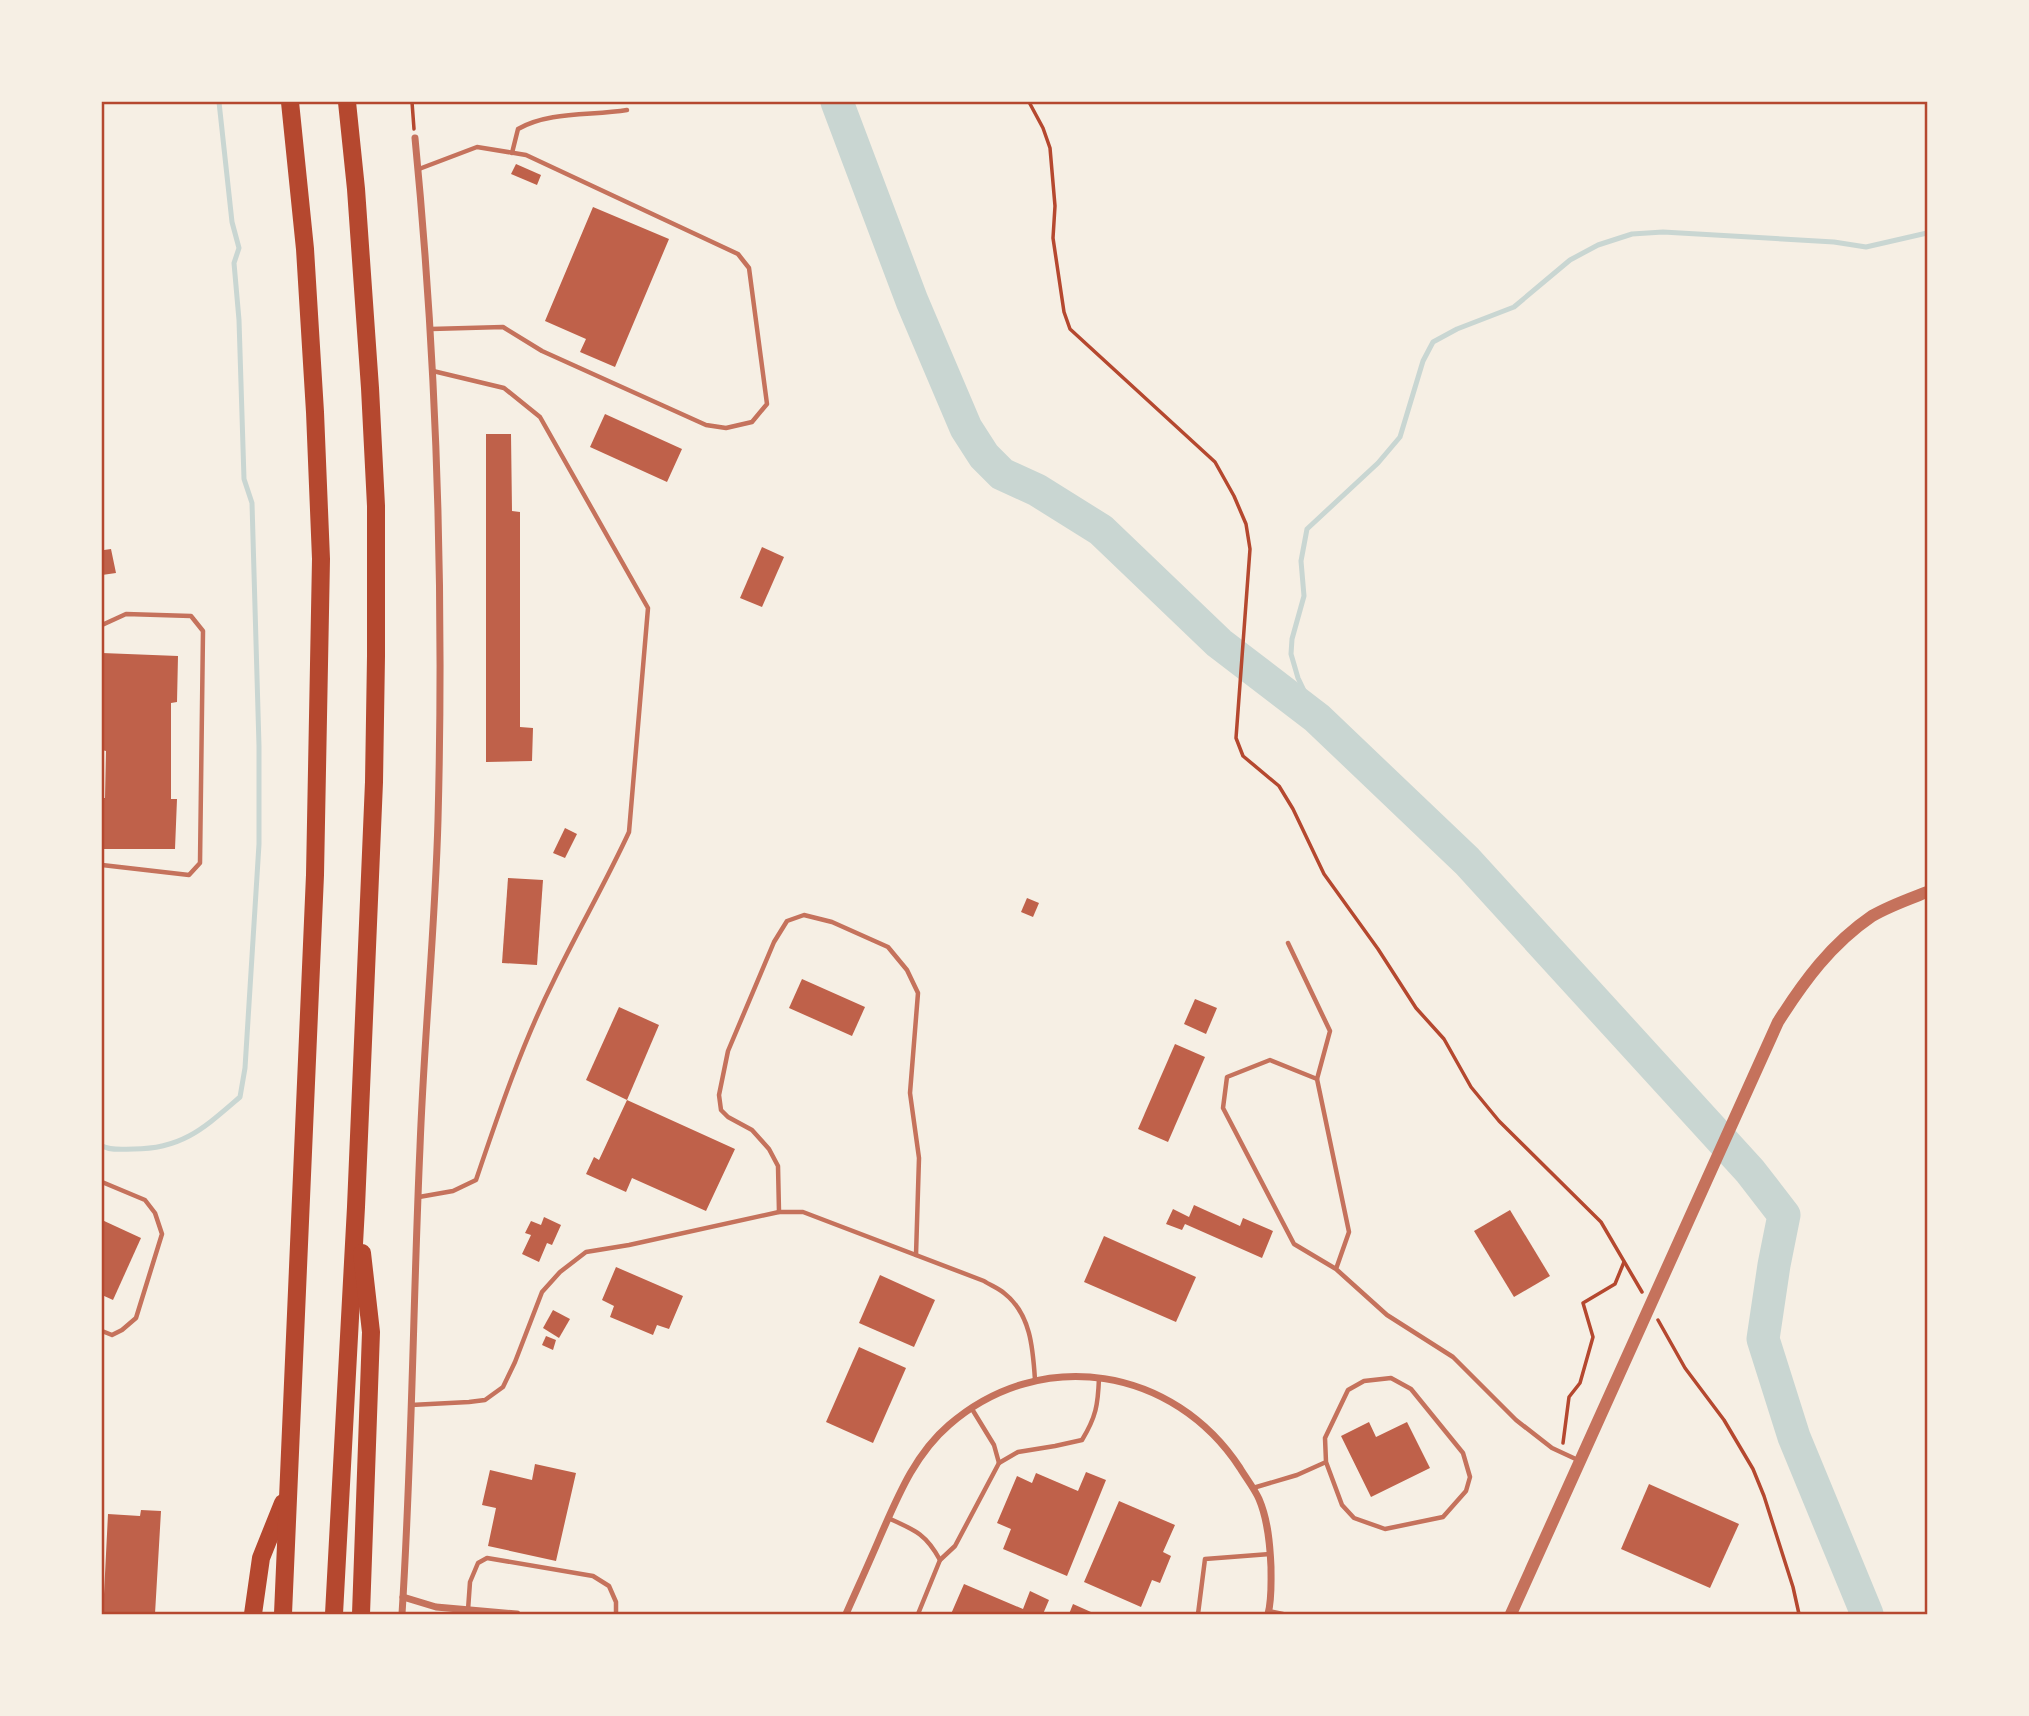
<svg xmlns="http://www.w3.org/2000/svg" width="2029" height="1716" font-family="Overpass,sans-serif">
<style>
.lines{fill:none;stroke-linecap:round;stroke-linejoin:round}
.stream{stroke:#c9d6d2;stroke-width:5}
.river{stroke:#c9d6d2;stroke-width:33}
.building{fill:#bf614a}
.path{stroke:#b5482f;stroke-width:3.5}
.service{stroke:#c5725c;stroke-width:4.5}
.minor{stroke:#c5725c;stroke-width:7}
.tertiary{stroke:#c5725c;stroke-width:12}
.motorway{stroke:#b5482f;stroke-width:18}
.neatline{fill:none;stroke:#b5482f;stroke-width:2.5}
</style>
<rect width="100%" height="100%" fill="#f6efe4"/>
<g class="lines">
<!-- stream -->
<g class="stream">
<path d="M1317,718l-19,-40 -7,-24 1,-15 12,-43 -3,-35 6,-32 71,-66 22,-26 23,-76 10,-19 24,-13 57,-22 56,-47 28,-15 34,-11 31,-2 171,10 32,5 61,-14"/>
<path d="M102,1146c10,5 21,3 32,3 49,0 71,-22 106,-52l5,-29 14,-224v-98l-7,-243 -8,-24 -5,-159 -5,-57 5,-15 -7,-26 -13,-120"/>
</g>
<!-- river -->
<path class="river" d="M837,102l75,199 54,127 18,28 18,18 35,16 64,40 118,113 98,75 150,143 283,310 34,44 -10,50 -11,74 31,98 73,177"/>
</g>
<!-- building -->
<g class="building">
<path d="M516,164l25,11 -4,10 -26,-11z"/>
<path d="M593,207l76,32 -54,128 -35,-15 6,-13 -41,-18z"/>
<path d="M605,414l77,35 -15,33 -77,-35z"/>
<path d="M486,434h25l1,77 8,1v215l13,1 -1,33 -46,1z"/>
<path d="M102,542l2,8 7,-1 5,24 -14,2z"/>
<path d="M762,547l22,10 -22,50 -22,-9z"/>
<path d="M102,653l76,3 -1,46 -6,1v96h6l-2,50h-73v-51h3l1,-47 -4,-1z"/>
<path d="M565,828l12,6 -12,24 -12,-5z"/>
<path d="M508,878l35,2 -6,85 -35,-2z"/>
<path d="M1027,898l12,5 -6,14 -12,-5z"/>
<path d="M802,979l63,28 -13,29 -63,-28z"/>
<path d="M1195,999l22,9 -11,26 -22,-10z"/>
<path d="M619,1007l40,18 -32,75 -41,-20z"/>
<path d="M1175,1044l30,13 -37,85 -30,-13z"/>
<path d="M627,1100l108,49 -29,62 -74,-33 -6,14 -40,-18 8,-17 5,3z"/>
<path d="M1194,1205l46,21 3,-8 30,13 -11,27 -77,-34 -3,6 -16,-6 7,-15 16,8z"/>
<path d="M1510,1210l40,66 -36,21 -40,-66z"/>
<path d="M544,1217l17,8 -9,20 -5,-2 -8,19 -17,-8 9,-19 -6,-2 6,-12 10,4z"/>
<path d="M102,1220l39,18 -28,62 -11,-5z"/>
<path d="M1104,1236l92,41 -20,45 -92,-40z"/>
<path d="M616,1267l67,29 -14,33 -12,-4 -4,10 -43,-18 4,-11 -12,-6z"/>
<path d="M880,1275l55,25 -21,47 -55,-24z"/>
<path d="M553,1310l17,9 -11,19 -16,-10z"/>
<path d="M546,1336l10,4 -3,10 -11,-5z"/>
<path d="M859,1347l47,21 -33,75 -47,-21z"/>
<path d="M1369,1422l7,15 31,-15 23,46 -59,29 -30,-61z"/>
<path d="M535,1464l41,9 -20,88 -68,-15 8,-38 -14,-3 8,-35 42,10z"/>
<path d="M1086,1472l20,8 -39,96 -64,-27 8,-20 -14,-6 20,-47 15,7 4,-10 42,18z"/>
<path d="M1649,1484l90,40 -29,64 -89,-39z"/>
<path d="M1119,1501l56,24 -12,27 8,4 -11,27 -8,-3 -11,27 -57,-25z"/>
<path d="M141,1510l20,1 -6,103h-52l5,-100 32,2z"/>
<path d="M964,1584l59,25 7,-18 19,9 -6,14h-92z"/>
<path d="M1073,1604l18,8v2h-22z"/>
</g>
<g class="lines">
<!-- path -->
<g class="path">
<path d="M412,102l2,27"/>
<path d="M1029,102l14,26 7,20 5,58 -2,32 11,74 6,17 145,133 19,34 12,28 4,25 -14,189 7,18 36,30 14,23 31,65 54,75 38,59 28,31 27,48 28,34 102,101 41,70"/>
<path d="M1658,1320l27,48 39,52 29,49 11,27 29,91 6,27"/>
<path d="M1563,1443l6,-46 11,-14 13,-46 -10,-34 32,-19 9,-22"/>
</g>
<!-- service -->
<g class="service">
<path d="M512,153l6,-24c32,-18 73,-13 109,-19"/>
<path d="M419,169l58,-22 49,8 212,99 11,14 18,136 -15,18 -26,6 -20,-3 -164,-74 -39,-24 -72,2"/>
<path d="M102,625l24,-11 65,2 12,15 -3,232 -11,12 -87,-10"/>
<path d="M1288,943l42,88 -13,48"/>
<path d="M102,1182l43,18 10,13 7,21 -26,84 -14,12 -10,5 -10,-4"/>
<path d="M419,1197l34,-6 23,-11c23,-68 46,-136 78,-200 24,-50 52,-98 75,-148l19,-224 -108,-191 -36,-29 -71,-17"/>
<path d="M779,1212l-1,-46 -9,-17 -17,-19 -24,-13 -7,-7 -2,-15 9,-44 46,-109 13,-21 17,-6 28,7 56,25 19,23 11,23 -8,100 9,65 -3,97"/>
<path d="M1336,1269l13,-37 -32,-153 -47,-19 -43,17 -4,31 71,136 42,25 51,46 66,42 63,63 36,28 28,13"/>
<path d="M411,1405l58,-3 16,-2 18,-13 12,-25 27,-70 18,-20 26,-20 43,-7 150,-33h24l181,69c6,4 14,7 20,12 27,21 29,56 31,87"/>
<path d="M999,1463l19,-11 37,-6 27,-6c14,-23 16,-35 17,-62"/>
<path d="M1253,1488l44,-13 29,-13 16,43 12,13 31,11 58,-12 23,-26 4,-14 -7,-24 -52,-64 -20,-11 -27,3 -16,9 -23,48 1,24"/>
<path d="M888,1518c27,12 38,16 52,42l-22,54"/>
<path d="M940,1560l15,-14 44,-83 -5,-18 -22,-36"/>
<path d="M468,1610l2,-28 8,-19 9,-5 106,18 16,10 7,16v12"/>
<path d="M1269,1611l14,3"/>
<path d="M1198,1614l7,-55 65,-5"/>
</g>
<!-- minor -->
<g class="minor">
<path d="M403,1597l33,10 81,7"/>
<path d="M402,1614c10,-155 11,-311 18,-467 4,-109 15,-218 18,-327 6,-227 -1,-455 -23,-682"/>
<path d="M846,1614c11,-25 23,-51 34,-77 18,-41 35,-83 69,-112 92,-80 225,-58 291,43 6,10 14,20 19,31 9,21 11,45 12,68 0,16 1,32 -3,47"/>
</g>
<!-- tertiary -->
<path class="tertiary" d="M1511,1614l267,-592c26,-41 53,-78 94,-106 17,-10 37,-17 55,-24"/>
<!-- motorway -->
<g class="motorway">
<path d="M253,1614l8,-56 22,-55"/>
<path d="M283,1614l32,-739 6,-316 -6,-147 -10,-163 -15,-147"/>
<path d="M334,1614l22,-407 18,-425 2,-126v-150l-6,-118 -14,-199 -9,-87"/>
<path d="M361,1614l10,-282 -9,-79"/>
</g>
</g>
<!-- border -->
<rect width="2029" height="1716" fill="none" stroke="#f6efe4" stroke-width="206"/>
<rect x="103" y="103" width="1823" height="1510" class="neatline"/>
</svg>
